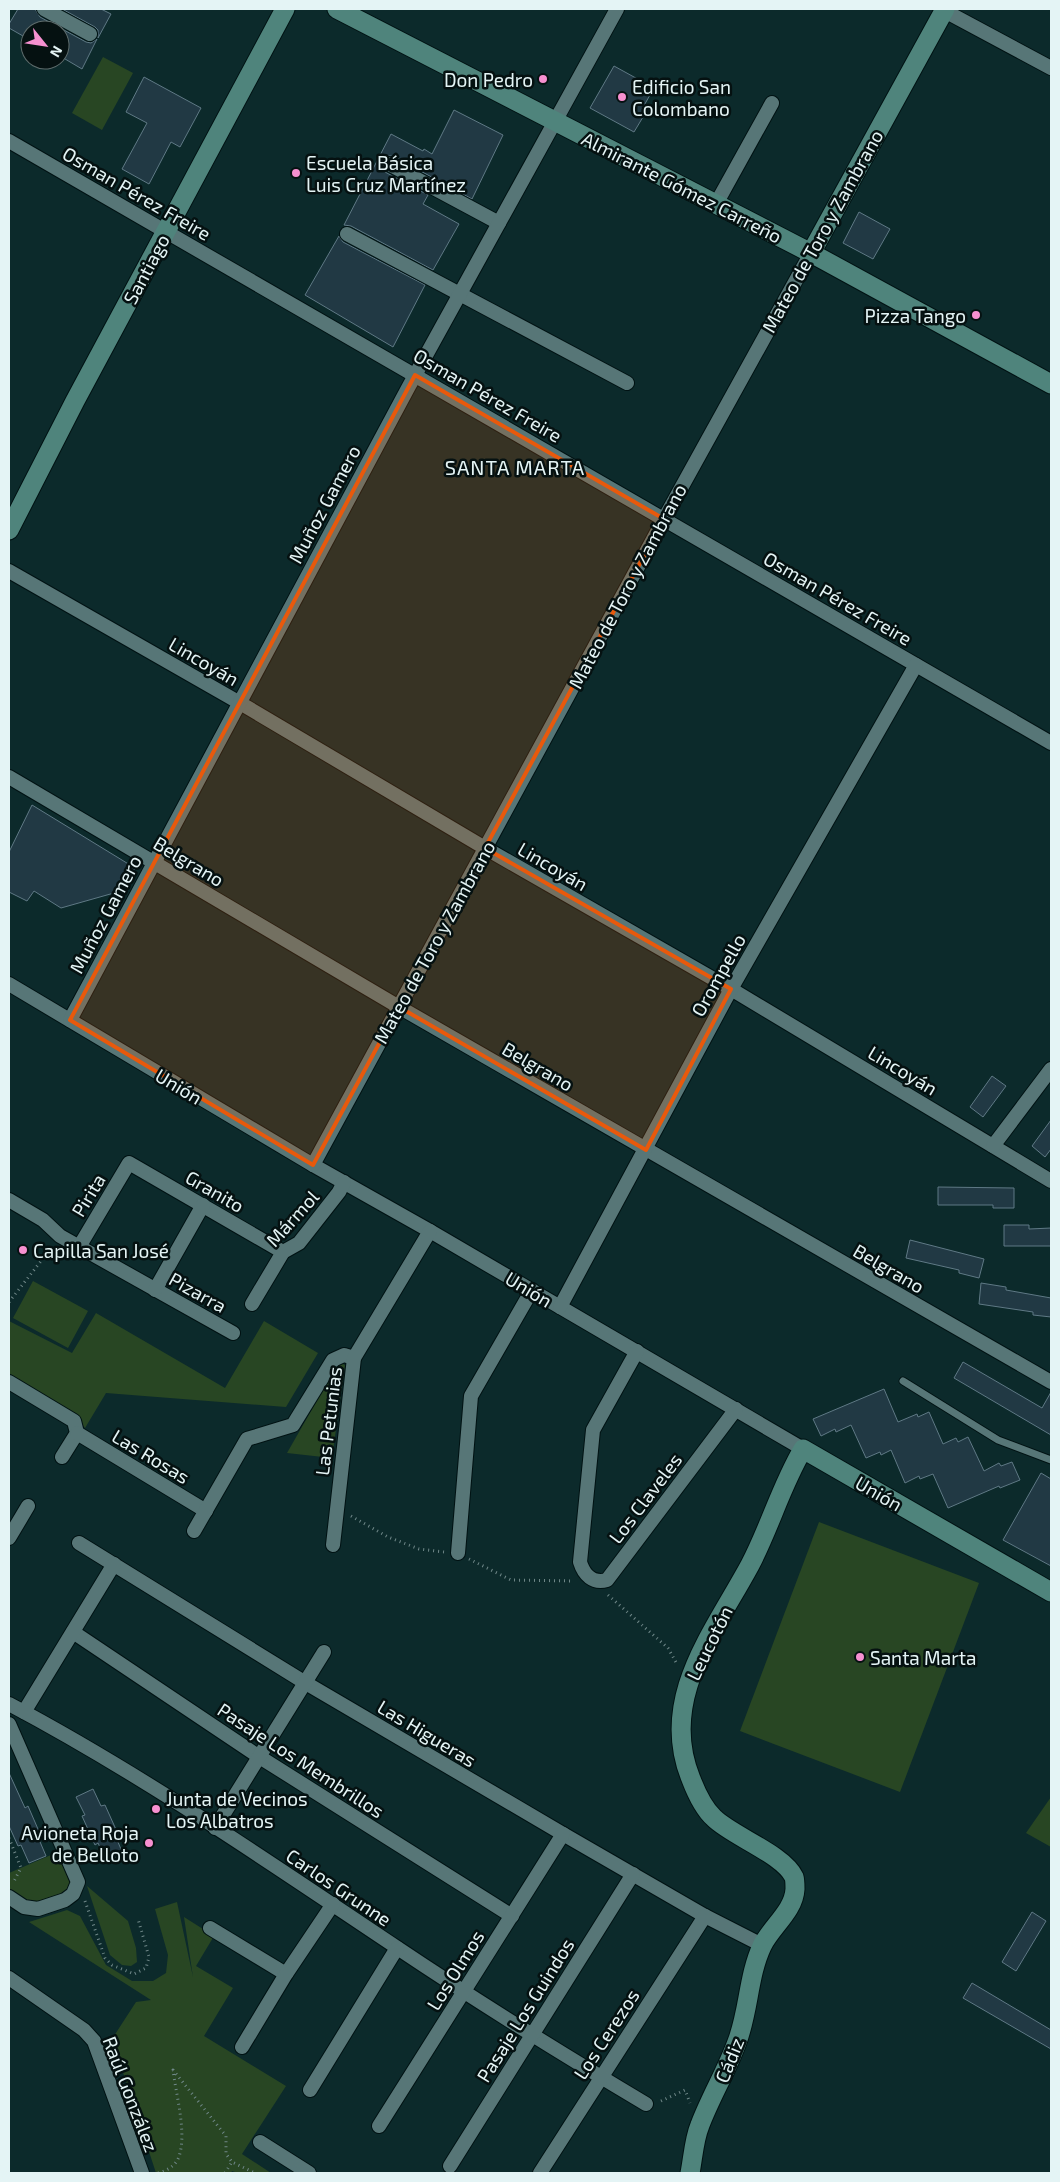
<svg xmlns="http://www.w3.org/2000/svg" width="1060" height="2182" font-family="'Exo 2',sans-serif">
<style>
.green{fill:#284623}
.building{fill:#213944;stroke:#5f7985}
.lines{fill:none;stroke-linecap:round;stroke-linejoin:round}
.lane-casing{stroke:#001213;stroke-width:9}
.street-casing{stroke:#001213;stroke-width:16}
.secondary-casing{stroke:#001213;stroke-width:21}
.path{stroke:#708889;stroke-width:3;stroke-dasharray:1 4;stroke-linecap:butt}
.lane{stroke:#577677;stroke-width:7}
.street{stroke:#577677;stroke-width:14}
.secondary{stroke:#4f847c;stroke-width:19}
.marked{fill:#e8590c;fill-opacity:0.2;stroke:#e8590c;stroke-width:4;stroke-linejoin:round}
.poi-dot{fill:#f690d0;stroke:#051111;stroke-width:2}
.labels{text-anchor:middle;dominant-baseline:central;stroke-width:5;stroke-linejoin:round;paint-order:stroke}
.poi-label{font-size:19px;fill:#e4f4f5;stroke:#051111;text-anchor:start}
.street-label{font-size:19px;fill:#e4f4f5;stroke:#051111}
.neighbourhood-label{font-size:20px;letter-spacing:1px;fill:#e4f4f5;stroke:#051111}
</style>
<rect width="100%" height="100%" fill="#0c2a2b"/>
<!-- green -->
<g class="green">
<path d="M103,57l30,16 -31,57 -30,-17z"/>
<path d="M33,1281l55,30 -20,37 -55,-30z"/>
<path d="M96,1313l129,75 39,-67 54,32 -32,54 -180,-14 -21,35 -10,-13 -66,-38v-56l63,32z"/>
<path d="M339,1362l6,3 -13,93 -45,-5z"/>
<path d="M819,1522l160,61 -79,209 -160,-61z"/>
<path d="M1051,1797v50l-25,-14z"/>
<path d="M58,1852l12,29v10c-31,14 -33,22 -61,0v-18z"/>
<path d="M87,1886l41,35 8,27 1,14 -6,4 -9,-1 -12,-10z"/>
<path d="M177,1902l16,75 -9,-60 30,19 -18,30 37,22 -29,48 82,50 -44,68 29,19h-33l-6,-2 -1,2h-75l-44,-134 24,-37 15,-2 -122,-78 38,-12 13,6 26,49 26,16h21l13,-8 2,-18 -13,-46z"/>
</g>
<!-- building -->
<g class="building">
<path d="M18,9h17l5,8 46,25 5,1 6,-4 -15,30 -22,-13v-26h-30v10l-21,-12v-4z"/>
<path d="M62,9h39l10,5 -13,24v-8l-3,-3z"/>
<path d="M614,66l40,22 -12,21 4,3 -12,20 -44,-24z"/>
<path d="M144,77l57,31 -21,39 -9,-5 -22,42 -27,-15 25,-46 -21,-11z"/>
<path d="M454,110l49,25 -31,64 -79,-43h-8l-5,8 5,8 43,23 -5,9 36,20 -26,46 -82,-44 -7,-1 47,-91 32,17 1,-2 8,5z"/>
<path d="M859,212l31,17 -17,30 -30,-16z"/>
<path d="M339,236l4,6 82,43 -32,62 -88,-52z"/>
<path d="M32,805l103,63 -14,23 -60,17 -27,-17 -7,10 -18,-9v-40z"/>
<path d="M992,1076l14,10 -23,31 -13,-10z"/>
<path d="M1051,1120v29l-6,8 -13,-11z"/>
<path d="M938,1187l76,1v20h-21v-3h-55z"/>
<path d="M1004,1225h25v4l22,-1v18h-47z"/>
<path d="M910,1240l74,19 -5,19 -20,-5v-3l-53,-12z"/>
<path d="M981,1283l25,4v3l45,8v19l-18,-2v-3l-54,-8z"/>
<path d="M963,1362l79,46 9,-16v43l-97,-57z"/>
<path d="M884,1389l14,33 19,-8 1,3 11,-5 14,32 13,-6 2,4 10,-5 16,34 15,-8 2,3 11,-4 8,18 -20,8 -1,-2 -51,22 -15,-34 -13,5 -1,-3 -14,7 -14,-33 -10,5 -1,-3 -14,6 -15,-33 -15,7 -1,-3 -14,7 -8,-17z"/>
<path d="M1041,1473l10,6v87l-48,-26z"/>
<path d="M9,1773l16,35 3,-2 13,30 -3,1 8,19 -17,7 -8,-18 -3,1 -9,-20z"/>
<path d="M93,1789l8,17 4,-1 13,29 -3,1 8,19 -16,8 -9,-19 -3,2 -13,-29 3,-1 -9,-18z"/>
<path d="M1032,1912l14,9 -30,50 -14,-9z"/>
<path d="M972,1983l79,47v19l-88,-51z"/>
</g>
<g class="lines">
<defs>
<path id="lane" d="M903,1381l95,59 53,20"/>
<g id="street">
<path d="M44,9l46,25"/>
<path d="M941,9l110,59"/>
<path d="M9,141l1042,602"/>
<path d="M389,164l110,59"/>
<path d="M716,204l56,-101"/>
<path d="M347,234l280,149"/>
<path d="M9,571l231,132 245,145 246,141 320,192"/>
<path d="M9,777l390,230 652,375"/>
<path d="M9,984l304,181 117,66 373,218"/>
<path d="M70,1020l338,-632 209,-379"/>
<path d="M993,1146l58,-77"/>
<path d="M313,1165l351,-646 147,-266"/>
<path d="M9,1200l34,20 17,16 173,97"/>
<path d="M79,1247l50,-84 154,89"/>
<path d="M155,1290l48,-85"/>
<path d="M252,1304l31,-52 16,-9 40,-51 5,-10"/>
<path d="M560,1307l171,-318 185,-324"/>
<path d="M637,1351l-44,79 -13,132c4,13 13,22 27,18l129,-171"/>
<path d="M9,1382l65,39 3,12 -15,24"/>
<path d="M77,1433l129,78"/>
<path d="M194,1531l53,-92 46,-14 40,-65 11,-5 10,3"/>
<path d="M9,1538l19,-32"/>
<path d="M79,1543l225,139 259,152 142,82 57,29"/>
<path d="M333,1545l21,-187 76,-127"/>
<path d="M458,1553l13,-157 61,-106"/>
<path d="M73,1632l185,124 254,160"/>
<path d="M9,1704c134,71 261,159 387,243 82,55 166,107 250,157"/>
<path d="M24,1712l90,-148"/>
<path d="M9,1724l69,158 -5,12 -8,6 -27,9 -14,-2 -15,-10"/>
<path d="M215,1828l109,-176"/>
<path d="M210,1928l76,46"/>
<path d="M9,1978l75,52 10,11 48,132"/>
<path d="M242,2047l44,-73 47,-70"/>
<path d="M310,2090l87,-142"/>
<path d="M379,2126l184,-292"/>
<path d="M260,2142l49,31"/>
<path d="M450,2166l183,-292"/>
<path d="M540,2173l165,-257"/>
</g>
<g id="secondary">
<path d="M337,9l474,244 240,131"/>
<path d="M811,253l134,-244"/>
<path d="M9,530l66,-129 210,-392"/>
<path d="M690,2173c3,-15 4,-34 10,-48 11,-29 27,-55 37,-83 12,-31 11,-66 25,-96 9,-19 32,-35 33,-57 0,-3 0,-9 -1,-12 -11,-23 -62,-41 -80,-59 -10,-9 -18,-26 -23,-39 -33,-80 23,-147 59,-214 20,-38 31,-79 53,-116l248,143"/>
</g>
</defs>
<!-- lane casing -->
<use href="#lane" class="lane-casing"/>
<!-- street casing -->
<use href="#street" class="street-casing"/>
<!-- secondary casing -->
<use href="#secondary" class="secondary-casing"/>
<!-- path -->
<g class="path">
<path d="M9,1302l43,-55"/>
<path d="M351,1516l37,21 31,12 25,3"/>
<path d="M469,1559l42,21 62,1"/>
<path d="M608,1595l60,53 9,16"/>
<path d="M9,1838l12,30 -8,15"/>
<path d="M85,1901l20,57 7,7 22,9 12,-6 3,-11 -11,-38"/>
<path d="M661,2101l24,-11 5,13"/>
<path d="M158,2173c11,-3 20,-9 22,-20 6,-23 -4,-59 -7,-83l53,66v18l6,8 23,11"/>
<path d="M225,2173l7,-11"/>
</g>
<!-- lane -->
<use href="#lane" class="lane"/>
<!-- street -->
<use href="#street" class="street"/>
<!-- secondary -->
<use href="#secondary" class="secondary"/>
</g>
<!-- marked area -->
<path class="marked" d="M415,375l249,144 -179,329 246,141 -85,161 -247,-143 -86,158 -243,-145z"/>
<!-- markers -->
<g class="poi-dot">
<circle cx="543" cy="79" r="5"/>
<circle cx="622" cy="97" r="5"/>
<circle cx="296" cy="173" r="5"/>
<circle cx="976" cy="315" r="5"/>
<circle cx="23" cy="1250" r="5"/>
<circle cx="860" cy="1657" r="5"/>
<circle cx="156" cy="1809" r="5"/>
<circle cx="149" cy="1843" r="5"/>
</g>
<g class="labels">
<!-- poi labels -->
<g class="poi-label">
<text x="533" y="79" text-anchor="end">Don Pedro</text>
<text x="632" y="86">Edificio San<tspan x="632" dy="22">Colombano</tspan></text>
<text x="306" y="162">Escuela Básica<tspan x="306" dy="22">Luis Cruz Martínez</tspan></text>
<text x="966" y="315" text-anchor="end">Pizza Tango</text>
<text x="33" y="1250">Capilla San José</text>
<text x="870" y="1657">Santa Marta</text>
<text x="166" y="1798">Junta de Vecinos<tspan x="166" dy="22">Los Albatros</tspan></text>
<text x="139" y="1832" text-anchor="end">Avioneta Roja<tspan x="139" dy="22">de Belloto</tspan></text>
</g>
<!-- street labels -->
<g class="street-label">
<text transform="translate(682 187) rotate(27)">Almirante Gómez Carreño</text>
<text transform="translate(137 193) rotate(30)">Osman Pérez Freire</text>
<text transform="translate(822 231) rotate(-61)">Mateo de Toro y Zambrano</text>
<text transform="translate(146 269) rotate(-62)">Santiago</text>
<text transform="translate(488 395) rotate(30)">Osman Pérez Freire</text>
<text transform="translate(324 504) rotate(-62)">Muñoz Gamero</text>
<text transform="translate(627 586) rotate(-62)">Mateo de Toro y Zambrano</text>
<text transform="translate(838 598) rotate(30)">Osman Pérez Freire</text>
<text transform="translate(204 661) rotate(30)">Lincoyán</text>
<text transform="translate(189 861) rotate(31)">Belgrano</text>
<text transform="translate(553 866) rotate(30)">Lincoyán</text>
<text transform="translate(105 914) rotate(-62)">Muñoz Gamero</text>
<text transform="translate(434 942) rotate(-61)">Mateo de Toro y Zambrano</text>
<text transform="translate(718 975) rotate(-61)">Orompello</text>
<text transform="translate(538 1066) rotate(30)">Belgrano</text>
<text transform="translate(903 1070) rotate(31)">Lincoyán</text>
<text transform="translate(179 1086) rotate(31)">Unión</text>
<text transform="translate(215 1191) rotate(30)">Granito</text>
<text transform="translate(88 1195) rotate(-59)">Pirita</text>
<text transform="translate(292 1218) rotate(-48)">Mármol</text>
<text transform="translate(889 1268) rotate(30)">Belgrano</text>
<text transform="translate(529 1289) rotate(31)">Unión</text>
<text transform="translate(198 1292) rotate(29)">Pizarra</text>
<text transform="translate(328 1421) rotate(-83)">Las Petunias</text>
<text transform="translate(151 1456) rotate(31)">Las Rosas</text>
<text transform="translate(879 1493) rotate(30)">Unión</text>
<text transform="translate(645 1498) rotate(-53)">Los Claveles</text>
<text transform="translate(709 1643) rotate(-64)">Leucotón</text>
<text transform="translate(427 1733) rotate(31)">Las Higueras</text>
<text transform="translate(301 1760) rotate(33)">Pasaje Los Membrillos</text>
<text transform="translate(339 1887) rotate(34)">Carlos Grunne</text>
<text transform="translate(455 1970) rotate(-58)">Los Olmos</text>
<text transform="translate(525 2010) rotate(-58)">Pasaje Los Guindos</text>
<text transform="translate(606 2034) rotate(-57)">Los Cerezos</text>
<text transform="translate(729 2060) rotate(-68)">Cádiz</text>
<text transform="translate(131 2094) rotate(69)">Raúl González</text>
</g>
<!-- neighbourhood labels -->
<g class="neighbourhood-label">
<text x="515" y="467">SANTA MARTA</text>
</g>
</g>
<!-- border -->
<rect width="1060" height="2182" fill="none" stroke="#e4f4f5" stroke-width="20"/>
<!-- north arrow -->
<g transform="translate(45 45) rotate(120)"><circle r="24" fill="#051111" stroke="#5e6c6c"/>
<path d="M0-4L9 19L0 12L-9 19Z" fill="#f690d0"/>
<text y="-8" font-size="14" font-weight="bold" text-anchor="middle" fill="#e4f4f5">N</text>
</g>
</svg>
